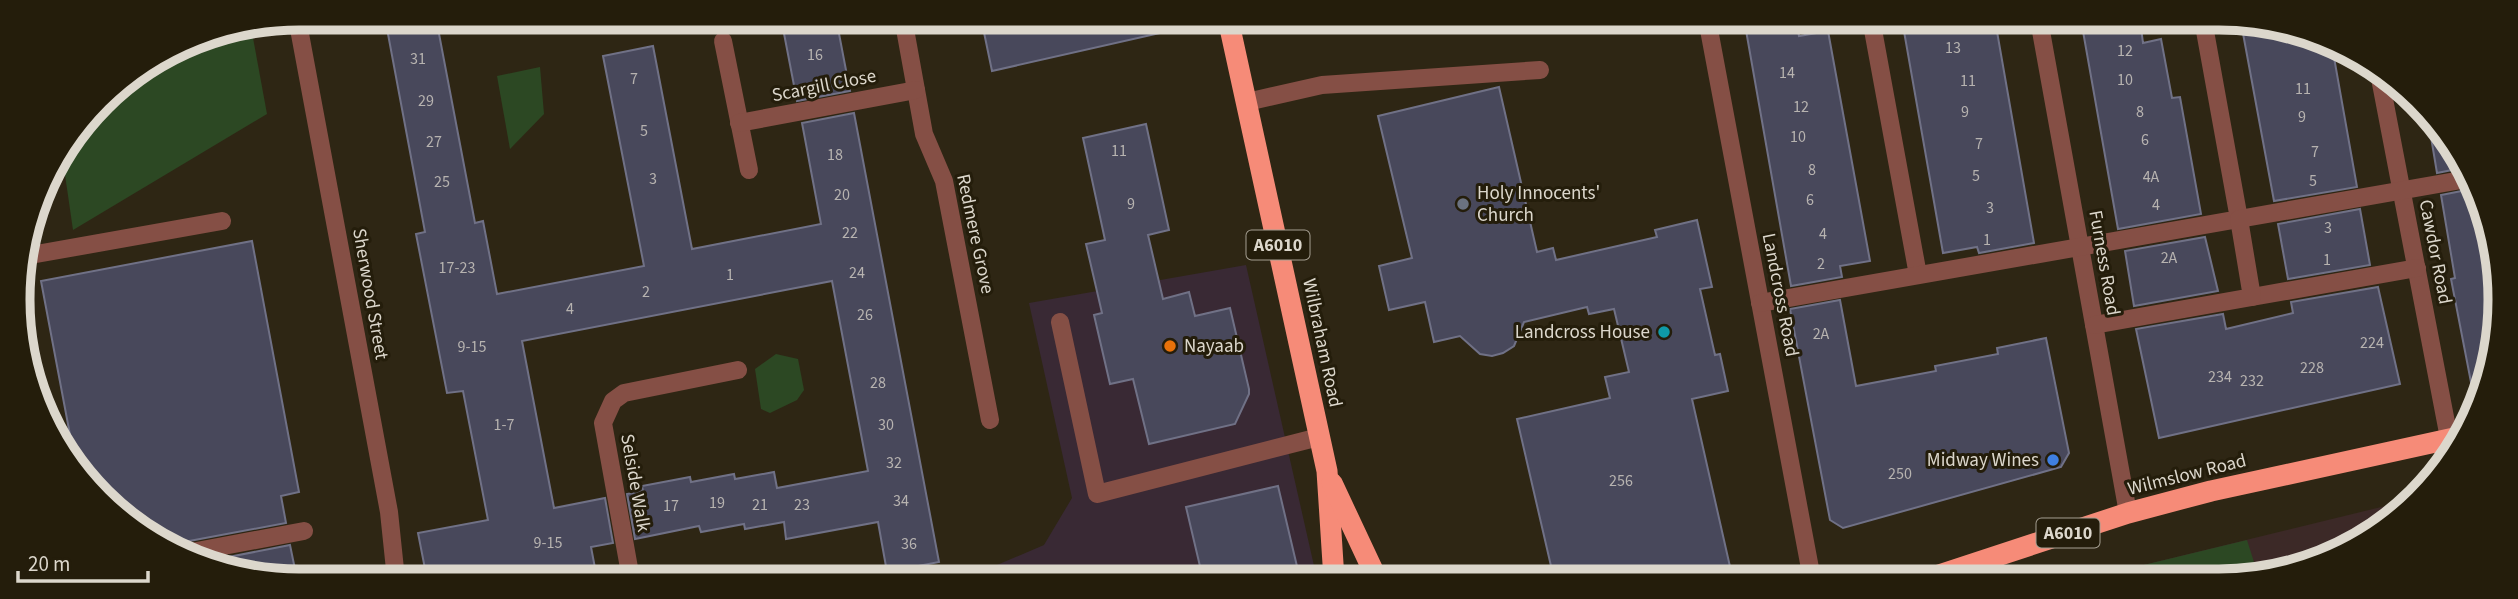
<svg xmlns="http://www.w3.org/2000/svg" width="2518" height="599" font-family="'Source Sans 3',sans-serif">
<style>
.commercial{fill:#392934}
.education{fill:#3c2927}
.green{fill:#2c4823}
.building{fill:#48485b;stroke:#707186;stroke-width:2}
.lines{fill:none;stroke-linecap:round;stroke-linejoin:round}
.minor{stroke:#854f45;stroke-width:18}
.highway{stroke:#f68b78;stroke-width:21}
.worship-dot{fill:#6b7280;stroke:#241d0b;stroke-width:2.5}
.culture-dot{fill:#0f9aa8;stroke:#241d0b;stroke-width:2.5}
.food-dot{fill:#e8710a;stroke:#241d0b;stroke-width:2.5}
.shop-dot{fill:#3f7fe0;stroke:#241d0b;stroke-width:2.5}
.labels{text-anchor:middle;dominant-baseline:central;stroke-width:6;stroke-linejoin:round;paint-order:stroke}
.number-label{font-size:16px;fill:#b7b3b0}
.shield{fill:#241d0b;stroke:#a59f92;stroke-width:2}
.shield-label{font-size:18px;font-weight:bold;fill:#dcd7cc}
.street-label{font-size:19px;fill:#dcd7cc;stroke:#241d0b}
.poi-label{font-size:19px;fill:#dcd7cc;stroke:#241d0b;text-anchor:start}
.rim{fill:none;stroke:#dcd7cc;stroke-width:9}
</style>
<rect width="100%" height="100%" fill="#2e2614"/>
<!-- commercial -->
<path class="commercial" d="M1246,265l71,314h-353l80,-34 28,-47 -43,-195z"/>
<!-- education -->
<path class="education" d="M2418,498l-75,55 -88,26h-156l24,-9z"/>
<!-- green -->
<g class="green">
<path d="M251,27l16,87 -194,116 -11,-76 51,-66 79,-49z"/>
<path d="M540,67l4,47 -34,35 -13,-73z"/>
<path d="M776,354l22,5 6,31 -7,10 -27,13 -9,-4 -6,-40z"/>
<path d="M2247,540l12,38 -4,1h-156l24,-9z"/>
</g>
<!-- building -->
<g class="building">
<path d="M385,18h51l39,205 8,-2 14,73 147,-28 -41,-210 50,-10 39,203 129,-25 -19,-101 52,-10 85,449 -52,10 -9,-50 -92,17 -2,-17 -39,7 -1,-5 -43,8 -2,-6 -64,13 -8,-45 16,-3 -1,-5 48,-9 1,5 43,-8 1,5 39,-7 3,16 91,-17 -36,-190 -310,60 32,167 51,-10 8,45 -22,4 4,21 -59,11h-109l-9,-46 70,-13 -25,-129 -16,2 -31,-159 9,-2z"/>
<path d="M781,18h55l14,73 -53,10z"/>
<path d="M981,18l177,1 2,14 -168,38z"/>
<path d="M1744,19l52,1 3,16 29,-5 42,230 -30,5 2,11 -51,9z"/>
<path d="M1902,20h93l39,223 -55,10 -2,-6 -34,6z"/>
<path d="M2081,20h59l3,23 18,-4 11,59 8,-1 21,117 -83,15z"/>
<path d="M2266,24l66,22 25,141 -83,14 -32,-173z"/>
<path d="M1499,87l38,165 16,-4 3,12 101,-23 -2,-7 42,-10 15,67 -12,2 15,66 5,-1 8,37 -36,8 39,172 -35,8h-142l-37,-160 93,-21 -5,-21 24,-5 -15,-63 -25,5 -2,-7 -63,15 -10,24 -11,7 -11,3 -12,-2 -20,-18 -26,6 -9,-40 -36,8 -10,-44 33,-8 -34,-142z"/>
<path d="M2431,118l11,10 20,40 -25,5 -9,-54z"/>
<path d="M1146,124l23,106 -21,5 15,64 26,-7 6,24 35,-8 19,81v5l-14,30 -86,20 -16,-65 -23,5 -16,-69 8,-2 -16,-69 19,-4 -22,-102z"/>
<path d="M2472,189l19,38 7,110 -22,71 -25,-129 4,-1 -14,-83z"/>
<path d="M2360,209l10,56 -82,14 -10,-55z"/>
<path d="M2205,237l13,54 -84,15 -9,-55z"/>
<path d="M252,241l47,251 -18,4 5,27 -102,19 -9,7 -16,-5 -82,-72 -36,-191z"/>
<path d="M2378,287l22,97 -241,54 -23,-109 87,-15 3,15 67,-16 -2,-11z"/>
<path d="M1840,300l16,86 80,-15 -1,-5 63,-12 -1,-6 49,-10 23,115 -8,14 -218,61 -13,-8 -40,-211z"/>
<path d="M1278,486l22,93h-97l-17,-72z"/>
<path d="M290,545l7,34h-35l-54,-18z"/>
</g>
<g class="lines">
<!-- minor -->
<g class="minor">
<path d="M297,18l92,494 7,67"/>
<path d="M903,18l21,116 20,47 46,239"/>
<path d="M1707,19l105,560"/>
<path d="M1871,19l47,256"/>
<path d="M2039,20l89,493"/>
<path d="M723,41l26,129"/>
<path d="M2379,73l70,365"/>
<path d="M1247,102l75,-17 218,-15"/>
<path d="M739,123l177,-33"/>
<path d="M25,256l197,-35"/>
<path d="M2252,297l165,-29"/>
<path d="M1760,303l479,-84 -36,-199"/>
<path d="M1060,322l37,172 222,-57"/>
<path d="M2094,325l158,-28 -13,-78 228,-40"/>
<path d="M186,553l118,-22"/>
<path d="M631,579l-28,-156 10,-22 11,-8 114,-23"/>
</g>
<!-- highway -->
<g class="highway">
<path d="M1228,19l99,452 7,108"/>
<path d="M1332,483l45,96"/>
<path d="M1927,579l201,-66 83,-22 252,-55"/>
</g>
</g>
<!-- markers -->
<circle class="worship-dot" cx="1463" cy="204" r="7"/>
<circle class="culture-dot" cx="1664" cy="332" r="7"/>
<circle class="food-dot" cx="1170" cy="346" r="7"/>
<circle class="shop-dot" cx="2053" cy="460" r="7"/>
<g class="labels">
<!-- number labels -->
<g class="number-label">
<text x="1953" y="48">13</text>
<text x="2125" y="51">12</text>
<text x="815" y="55">16</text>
<text x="418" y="59">31</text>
<text x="1787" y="73">14</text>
<text x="634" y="79">7</text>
<text x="2125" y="80">10</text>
<text x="1968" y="81">11</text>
<text x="2303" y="89">11</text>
<text x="426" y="101">29</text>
<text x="1801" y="107">12</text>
<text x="1965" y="112">9</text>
<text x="2140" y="112">8</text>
<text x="2302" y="117">9</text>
<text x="644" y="131">5</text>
<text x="1798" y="137">10</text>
<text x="2145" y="140">6</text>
<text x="434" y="142">27</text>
<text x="1979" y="144">7</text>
<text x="1119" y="151">11</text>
<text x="2315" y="152">7</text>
<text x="835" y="155">18</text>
<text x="1812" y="170">8</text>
<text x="1976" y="176">5</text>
<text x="2151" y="177">4A</text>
<text x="653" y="179">3</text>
<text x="2313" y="181">5</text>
<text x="442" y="182">25</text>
<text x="842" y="195">20</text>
<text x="1810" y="200">6</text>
<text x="1131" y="204">9</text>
<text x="2156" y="205">4</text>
<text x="1990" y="208">3</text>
<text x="2328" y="228">3</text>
<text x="850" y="233">22</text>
<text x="1823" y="234">4</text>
<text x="1987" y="240">1</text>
<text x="2169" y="258">2A</text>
<text x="2327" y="260">1</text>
<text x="1821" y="264">2</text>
<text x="457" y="268">17-23</text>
<text x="857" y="273">24</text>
<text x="730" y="275">1</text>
<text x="646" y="292">2</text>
<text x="570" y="309">4</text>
<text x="865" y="315">26</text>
<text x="1821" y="334">2A</text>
<text x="2372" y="343">224</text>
<text x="472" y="347">9-15</text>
<text x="2312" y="368">228</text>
<text x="2220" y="377">234</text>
<text x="2252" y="381">232</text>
<text x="878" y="383">28</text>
<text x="504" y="425">1-7</text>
<text x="886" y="425">30</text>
<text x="894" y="463">32</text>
<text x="1900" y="474">250</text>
<text x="1621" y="481">256</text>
<text x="901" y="501">34</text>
<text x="717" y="503">19</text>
<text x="760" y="505">21</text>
<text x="802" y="505">23</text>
<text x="671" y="506">17</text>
<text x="548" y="543">9-15</text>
<text x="909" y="544">36</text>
</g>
<!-- shield labels -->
<g class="shield">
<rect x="1246.5" y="230.5" width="63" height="29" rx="5"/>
<rect x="2036.5" y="518.5" width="63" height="29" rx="5"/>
</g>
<g class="shield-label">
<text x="1278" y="245">A6010</text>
<text x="2068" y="533">A6010</text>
</g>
<!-- street labels -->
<g class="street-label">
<text transform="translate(824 86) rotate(-11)">Scargill Close</text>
<text transform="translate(975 234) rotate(78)">Redmere Grove</text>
<text transform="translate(2435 252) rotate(79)">Cawdor Road</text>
<text transform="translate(2104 263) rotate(80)">Furness Road</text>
<text transform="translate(370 294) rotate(80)">Sherwood Street</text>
<text transform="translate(1780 295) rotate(79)">Landcross Road</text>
<text transform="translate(1322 343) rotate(78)">Wilbraham Road</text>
<text transform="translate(2187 475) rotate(-14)">Wilmslow Road</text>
<text transform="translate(635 483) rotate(80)">Selside Walk</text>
</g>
<!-- poi labels -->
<g class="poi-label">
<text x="1477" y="193">Holy Innocents'<tspan x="1477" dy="22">Church</tspan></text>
<text x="1650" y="332" text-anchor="end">Landcross House</text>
<text x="1184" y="346">Nayaab</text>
<text x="2039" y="460" text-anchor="end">Midway Wines</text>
</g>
</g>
<!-- crop -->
<path d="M0 0H2518V599H0ZM299 30H2219A269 269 0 0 1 2488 299V300A269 269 0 0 1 2219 569H299A269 269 0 0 1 30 300V299A269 269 0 0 1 299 30Z" fill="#241d0b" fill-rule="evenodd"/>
<path class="rim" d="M299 30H2219A269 269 0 0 1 2488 299V300A269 269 0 0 1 2219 569H299A269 269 0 0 1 30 300V299A269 269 0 0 1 299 30Z"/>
<!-- scale -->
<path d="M18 571v10h130v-10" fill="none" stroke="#dcd7cc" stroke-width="3.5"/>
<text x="28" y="571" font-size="21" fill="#dcd7cc" stroke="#241d0b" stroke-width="5" paint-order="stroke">20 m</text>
</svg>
